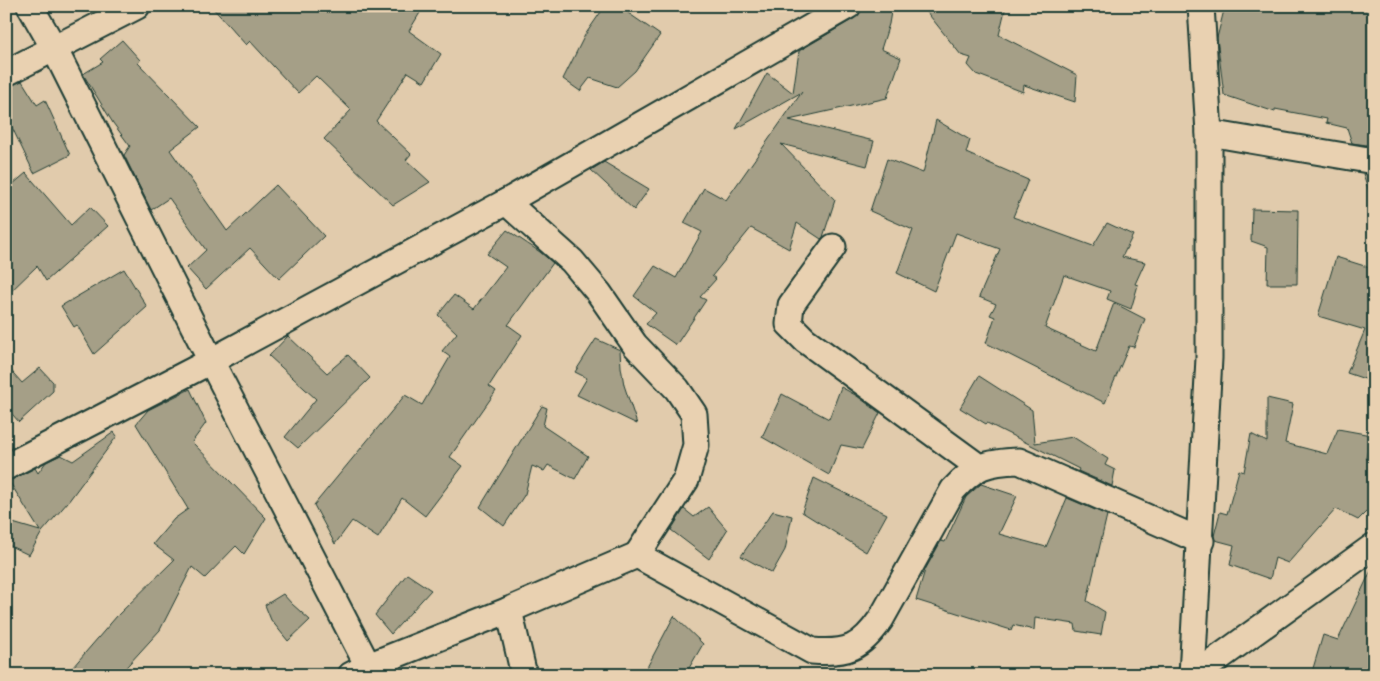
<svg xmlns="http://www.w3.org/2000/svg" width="1380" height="681" font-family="'Shantell Sans',sans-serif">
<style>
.building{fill:#a59f87;stroke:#1f3d34}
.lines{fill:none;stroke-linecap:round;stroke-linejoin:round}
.minor-casing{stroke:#1f3d34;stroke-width:29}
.minor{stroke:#e9d1b1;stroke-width:25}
</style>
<rect width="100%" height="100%" fill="#e1cbac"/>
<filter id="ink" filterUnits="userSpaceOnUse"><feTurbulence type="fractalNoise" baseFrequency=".02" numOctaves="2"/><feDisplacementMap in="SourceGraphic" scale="10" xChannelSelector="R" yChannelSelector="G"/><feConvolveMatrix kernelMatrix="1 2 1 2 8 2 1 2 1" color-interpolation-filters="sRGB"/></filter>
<g filter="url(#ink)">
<!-- building -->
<g class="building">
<path d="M211,6h213l-15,25 32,23 -17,28 -16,-10 -32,49 35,33 -5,6 24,22 -37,23 -69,-66 27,-29 -35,-34 -18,17 -48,-52 -4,4z"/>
<path d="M605,6h13l42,29 -25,36 -18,16 -27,-9 -10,13 -17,-12 22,-44z"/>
<path d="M869,6h23l-3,18 -8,25 20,9 -14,40 -98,22 85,21 -7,25 -86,-22 54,56 -12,37 -2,2 -24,-16 -8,26 -38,-21 -39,48 4,3 -16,18 6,3 -30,45 -30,-21 10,-11 -22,-17 21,-30 21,12 26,-46 -18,-9 20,-35 22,12 76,-108 -66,37 31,-56 26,20 6,-42 56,-33 6,-8z"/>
<path d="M922,6h84l-7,29 78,40 -2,27 -51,-17 -1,7 -47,-18 -8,-9 3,-7 -10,-3z"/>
<path d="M1225,6h149v85l-7,21 7,1v33l-22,-3 -5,-15 -21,-5 1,-4 -52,-10v3l-51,-17 -7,-57z"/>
<path d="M122,40l18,20 -2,3 62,64 -30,23 57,81 49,-46 48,51 -45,43 -29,-31 -44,41 -19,-21 19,-18 -37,-52 -18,12 -27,-55 6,-9 -17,-23 -30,-49 20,-12 -3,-3z"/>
<path d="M22,81l15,24 8,-5 25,55 -36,18 -28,-58v-28z"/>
<path d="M936,120l34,20 -4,13 62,27 -15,37 80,29 14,-23 26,12 -11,22 23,5 -10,22 3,1 -7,24 -24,-10 3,-8 -46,-16 -19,53 51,23 18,-48 31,16 -11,28 -5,-1 -24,57 -119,-60 9,-26 -5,-2 6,-11 -17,-7 21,-48 -44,-16 -22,58 -37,-18 16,-43 -43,-19 17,-52 36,14z"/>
<path d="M604,162l45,27 -15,21 -43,-40z"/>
<path d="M26,173l45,52 19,-18 18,19 -62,55 -9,-15 -31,30v-106z"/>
<path d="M1363,174l11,1v18l-4,1z"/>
<path d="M1252,209l46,1 -1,74h-30l1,-37 -17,-6z"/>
<path d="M507,230l33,22 13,11 -45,62 14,10 -33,51 7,5 -46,66 13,9 -38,50 -23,-18 -24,40 -26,-17 -17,23 -21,-39 91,-110 17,10 28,-48 -8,-6 15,-18 -19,-18 16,-20 20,14 32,-42 -19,-13z"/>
<path d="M1336,257l38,12v39l-2,5 2,-4v73l-27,-9 18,-43 -47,-14z"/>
<path d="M124,269l23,38 -53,47 -17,-29 -3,2 -13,-21z"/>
<path d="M288,336l39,37 21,-18 22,23 -72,70 -13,-11 31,-38 -47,-43z"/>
<path d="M596,339l24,11 1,17 3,18 13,39 -60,-29 10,-17 -12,-6z"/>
<path d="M6,365l16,18 18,-15 13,14v9l-34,31 -13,-15z"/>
<path d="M979,376l53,34 3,33 38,-6 35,22 -3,6 10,5 -3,16 -34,-15 1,-2 -92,-46 -1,1 -26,-16z"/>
<path d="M841,387l16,9 23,17 -18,36 -21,-4 -12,30 -67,-38 20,-43 47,25z"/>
<path d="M190,389l16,34 -14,19 74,76 -22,36 -8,-8 -31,32 -13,-11 -32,63 -41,45h-53l51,-59 57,-56 -21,-16 21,-25 14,-10 -52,-85 12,-14z"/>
<path d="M1267,398l26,6 -8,39 42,11 11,-25 33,6 -5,23 8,3v52l-8,-1 -8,8 -22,-11 -48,54 -13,-5 -5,21 -40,-14 4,-20 -19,-5 -1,-4 6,-24 7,2 12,-44 5,2 7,-38 16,8z"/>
<path d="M542,406l5,2 -4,18 45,30 -13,23 -27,-14 -4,6 -12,-5 -7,28 -21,32 -24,-19z"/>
<path d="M114,432l3,4 -49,66 -26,30 -13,23 -23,-11v-23l34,10 -31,-50 26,-13 3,5 8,-11 15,-7 12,6z"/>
<path d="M814,478l73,36 -21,38 -64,-40z"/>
<path d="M981,484l36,12 -18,38 47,13 21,-49 40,17 -20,86 18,11 -4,23 -25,-4 -1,-7 -40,-6 -1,12 -21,-5 -2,5 -95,-30 9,-30 16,-29 4,1 21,-45z"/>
<path d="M708,507l19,23 -18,29 -38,-29 13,-21 10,8z"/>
<path d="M773,511l19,5 -7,34 -13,23 -31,-17z"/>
<path d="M1374,564v111h-63l12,-40 15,5z"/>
<path d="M407,574l24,16 -40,44 -16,-19z"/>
<path d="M283,594l9,10 18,16 -22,21 -17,-21 -6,-15z"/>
<path d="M674,616l29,28 -18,31h-42z"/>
</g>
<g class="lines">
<defs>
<g id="minor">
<path d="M30,6l24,42 157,313 157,305"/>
<path d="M6,73l131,-67"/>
<path d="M1209,133l165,28"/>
<path d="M506,202l66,59 27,32 36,52 42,44 17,25 2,31 -10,35 -49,75"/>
<path d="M833,247l-42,58 -2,19 16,16 26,19 148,108"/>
<path d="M6,467l205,-106 295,-159 342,-196"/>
<path d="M509,610l15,65"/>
<path d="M351,675l17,-9 141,-56 128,-55 175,96c35,3 49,-3 69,-32l72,-129c22,-24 33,-28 66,-29l182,80"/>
<path d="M1192,675l17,-317v-225l-8,-127"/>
<path d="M1195,675l179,-129"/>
</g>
</defs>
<!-- minor casing -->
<use href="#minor" class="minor-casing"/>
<!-- minor -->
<use href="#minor" class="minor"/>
</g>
</g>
<!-- margin -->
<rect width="1380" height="681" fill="none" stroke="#e9d1b1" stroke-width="25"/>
<rect x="12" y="12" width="1355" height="656" fill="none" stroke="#1f3d34" stroke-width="2" filter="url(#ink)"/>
</svg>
